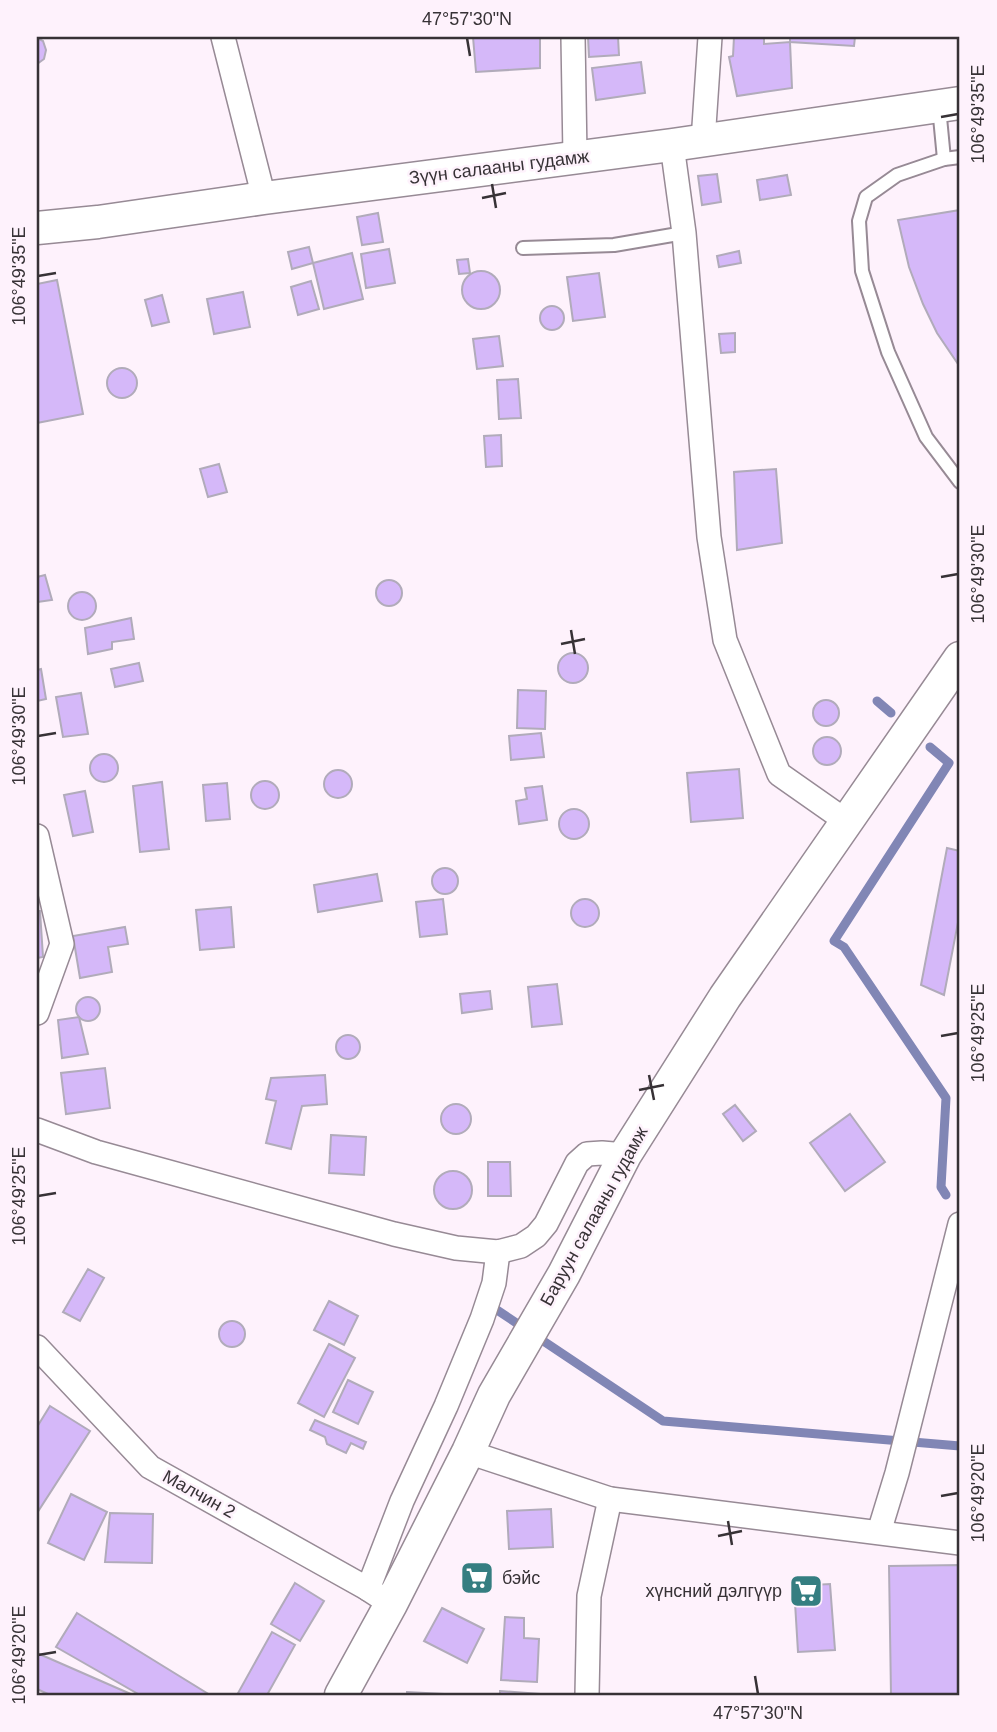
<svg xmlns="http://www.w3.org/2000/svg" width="997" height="1732" font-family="Arial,sans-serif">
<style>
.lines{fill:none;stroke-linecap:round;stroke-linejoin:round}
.stream{stroke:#8186b5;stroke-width:9}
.building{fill:#d5b8f9;stroke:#b1abba;stroke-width:2}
.lane-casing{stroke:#978a95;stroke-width:16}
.street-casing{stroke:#978a95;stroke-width:26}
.secondary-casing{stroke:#978a95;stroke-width:35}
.lane{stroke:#fff;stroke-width:12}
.street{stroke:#fff;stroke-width:23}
.secondary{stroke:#fff;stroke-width:32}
.ticks{fill:none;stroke:#373236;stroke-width:2.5}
.labels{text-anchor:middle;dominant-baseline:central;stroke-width:5;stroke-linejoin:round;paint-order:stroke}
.street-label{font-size:18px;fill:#373236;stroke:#fef2fc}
.poi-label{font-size:18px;fill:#373236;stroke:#fef2fc;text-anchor:start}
.neatline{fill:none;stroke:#373236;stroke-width:2.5}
.ticks-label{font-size:18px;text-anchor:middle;fill:#373236}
</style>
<rect width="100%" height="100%" fill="#fef2fc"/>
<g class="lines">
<!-- stream -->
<g class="stream">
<path d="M877,701l14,12"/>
<path d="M930,747l19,16 -115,178 10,6 102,151 -5,89 5,8"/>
<path d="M497,1310l166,111 297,25"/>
</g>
</g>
<!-- building -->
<g class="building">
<path d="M473,37h67v31l-64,4z"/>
<path d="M588,37h30l1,18 -30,2z"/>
<path d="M734,37h30v7l26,-2 2,46 -55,8 -8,-39 4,-1z"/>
<path d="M790,37h65l-1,9 -64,-4z"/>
<path d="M37,38l6,3 3,9 -2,9 -7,5z"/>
<path d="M641,62l4,31 -49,7 -4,-32z"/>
<path d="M717,174l4,28 -19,3 -4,-29z"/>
<path d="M787,175l4,20 -31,5 -3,-20z"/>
<path d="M960,210v157l-23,-34 -14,-29 -14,-37 -11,-47z"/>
<path d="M378,213l5,29 -21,3 -5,-28z"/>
<path d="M309,247l4,16 -21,6 -4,-17z"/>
<path d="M389,249l6,34 -29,5 -5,-34z"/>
<path d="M739,251l2,12 -22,4 -2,-11z"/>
<path d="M352,253l11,46 -39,10 -11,-46z"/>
<path d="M468,259l2,14 -11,1 -2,-14z"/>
<circle cx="481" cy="290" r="19"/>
<path d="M599,273l6,44 -32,4 -6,-44z"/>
<path d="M57,280l26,134 -46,9v-139z"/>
<path d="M311,281l8,28 -21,6 -7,-28z"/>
<path d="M243,292l7,35 -36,7 -7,-35z"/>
<path d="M162,295l7,27 -17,4 -7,-26z"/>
<circle cx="552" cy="318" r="12"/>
<path d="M735,333v19l-14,1 -2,-19z"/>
<path d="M499,336l4,30 -26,3 -4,-30z"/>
<circle cx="122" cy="383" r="15"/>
<path d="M518,379l3,39 -22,1 -2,-39z"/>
<path d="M501,435l1,31 -16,1 -2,-31z"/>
<path d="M219,464l8,28 -19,5 -8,-28z"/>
<path d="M776,469l6,74 -45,7 -3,-78z"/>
<path d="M45,575l7,25 -15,2v-25z"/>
<circle cx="389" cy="593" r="13"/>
<circle cx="82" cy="606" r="14"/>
<path d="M131,618l3,21 -22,3v7l-24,5 -3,-26z"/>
<circle cx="573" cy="668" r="15"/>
<path d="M139,663l4,18 -28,6 -4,-18z"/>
<path d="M41,669l5,30 -9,2v-31z"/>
<path d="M518,690l28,1 -1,38 -28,-1z"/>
<path d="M81,693l7,41 -25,3 -7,-40z"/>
<circle cx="826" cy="713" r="13"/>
<path d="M541,733l3,24 -33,3 -2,-24z"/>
<circle cx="827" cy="751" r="14"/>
<circle cx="104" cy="768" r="14"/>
<path d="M739,769l4,49 -52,4 -4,-49z"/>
<circle cx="338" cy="784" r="14"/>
<circle cx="265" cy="795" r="14"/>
<path d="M162,782l7,67 -29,3 -7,-66z"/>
<path d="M227,783l3,36 -24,2 -3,-36z"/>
<path d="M542,786l5,34 -28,4 -3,-23 11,-2 -2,-11z"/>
<path d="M85,791l8,41 -20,4 -9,-41z"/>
<circle cx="574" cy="824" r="15"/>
<path d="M947,848l13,3v61l-16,83 -23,-10z"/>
<circle cx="445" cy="881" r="13"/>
<path d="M377,874l5,27 -64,11 -4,-27z"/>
<path d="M443,899l4,35 -27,3 -4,-35z"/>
<circle cx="585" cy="913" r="14"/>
<path d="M231,907l3,40 -34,3 -4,-40z"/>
<path d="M37,911h3l3,46 -6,1z"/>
<path d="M125,927l3,17 -20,3 4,25 -32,6 -7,-42z"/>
<path d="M557,984l5,40 -30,3 -4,-40z"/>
<path d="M490,991l2,18 -30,4 -2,-19z"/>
<circle cx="88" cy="1009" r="12"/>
<path d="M79,1017l9,37 -26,4 -4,-38z"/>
<circle cx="348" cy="1047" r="12"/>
<path d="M105,1068l5,40 -44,6 -5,-41z"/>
<path d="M325,1075l2,29 -25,2 -11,43 -25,-6 10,-42 -10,-2 5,-21z"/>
<circle cx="456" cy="1119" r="15"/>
<path d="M735,1105l21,26 -13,10 -20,-27z"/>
<path d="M850,1114l35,48 -40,29 -35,-48z"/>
<path d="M331,1135l35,2 -2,38 -35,-2z"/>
<path d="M488,1162h22l1,34h-23z"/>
<circle cx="453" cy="1190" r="19"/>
<path d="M88,1269l16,9 -24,43 -17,-9z"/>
<path d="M329,1301l29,15 -14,29 -30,-15z"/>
<circle cx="232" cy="1334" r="13"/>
<path d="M329,1344l26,14 -31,59 -26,-14z"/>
<path d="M348,1380l25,12 -15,32 -25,-12z"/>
<path d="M50,1406l40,25 -53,82v-86z"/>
<path d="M315,1420l51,22 -3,7 -12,-6 -5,10 -19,-9 -2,-7 -15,-7z"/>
<path d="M71,1494l36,18 -23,48 -36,-17z"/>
<path d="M551,1509l2,38 -44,2 -2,-38z"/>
<path d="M110,1513l43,1 -1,49 -47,-1z"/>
<path d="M960,1565v130h-69l-2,-129z"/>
<path d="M295,1583l29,18 -24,40 -29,-17z"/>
<path d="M830,1584l5,66 -37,2 -4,-66z"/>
<path d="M442,1608l42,21 -17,34 -43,-22z"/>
<path d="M77,1613l133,82h-70l-84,-48z"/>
<path d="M505,1617l19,1v20l15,1 -2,43 -36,-2z"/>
<path d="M272,1632l23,13 -28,50h-30z"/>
<path d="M37,1653l96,42h-83l-13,-6z"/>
<path d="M500,1691l40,3v1h-40z"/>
<path d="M407,1692l56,3h-56z"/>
</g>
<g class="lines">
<defs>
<g id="lane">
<path d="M939,107l5,52 16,-2"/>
<path d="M944,159l-47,16 -31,22 -7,24 3,50 26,81 38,85 34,45"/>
<path d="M523,248l91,-3 70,-12"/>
</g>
<g id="street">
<path d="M223,37l41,161"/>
<path d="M573,37l2,119"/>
<path d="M703,141l7,-104"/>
<path d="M672,145l12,88 25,304 16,103 54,134 67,47"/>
<path d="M37,836l25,108 -25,69"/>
<path d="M37,1130l59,22 298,82 62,14 42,4 23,-6 15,-10 10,-12 31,-61 10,-9 15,-1 23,2"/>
<path d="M37,1347l113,120 218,122 23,15"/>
<path d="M468,1452l142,47 350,44"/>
<path d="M879,1532l18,-59 63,-249"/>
<path d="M368,1589l34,-88 44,-95 36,-87 12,-36 4,-31"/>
<path d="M587,1695l2,-99 21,-97"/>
</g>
<g id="secondary">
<path d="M37,228l61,-6 166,-24 408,-53 288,-42"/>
<path d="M341,1695l50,-91 77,-152 26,-57 70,-121 61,-119 100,-158 235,-339"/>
</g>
</defs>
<!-- lane casing -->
<use href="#lane" class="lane-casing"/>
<!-- street casing -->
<use href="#street" class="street-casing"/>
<!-- secondary casing -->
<use href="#secondary" class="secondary-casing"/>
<!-- lane -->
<use href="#lane" class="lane"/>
<!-- street -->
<use href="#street" class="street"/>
<!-- secondary -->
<use href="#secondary" class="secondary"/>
</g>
<!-- ticks -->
<path class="ticks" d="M467,38l3,18M941,117l17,-3M492,184l4,24M482,198l24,-5M38,276l18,-3M941,577l17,-3M571,630l4,24M561,644l24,-5M38,736l18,-3M941,1036l17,-3M649,1075l5,25M639,1090l25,-5M38,1196l18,-3M941,1496l17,-3M728,1521l4,24M718,1536l24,-5M38,1655l18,-3M755,1676l3,18"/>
<!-- icons -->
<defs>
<symbol id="supermarket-square" viewBox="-11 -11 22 22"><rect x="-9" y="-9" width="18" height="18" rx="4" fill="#357e81" stroke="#fef2fc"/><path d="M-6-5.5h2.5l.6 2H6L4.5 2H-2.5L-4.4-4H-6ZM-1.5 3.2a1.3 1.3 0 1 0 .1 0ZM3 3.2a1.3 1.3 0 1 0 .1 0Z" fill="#fff"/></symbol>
</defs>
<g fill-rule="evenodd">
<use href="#supermarket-square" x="458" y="1559" width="38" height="38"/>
<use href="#supermarket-square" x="787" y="1572" width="38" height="38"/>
</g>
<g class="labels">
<!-- street labels -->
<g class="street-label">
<text transform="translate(499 167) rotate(-7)">Зүүн салааны гудамж</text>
<text transform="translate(594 1216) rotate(-61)">Баруун салааны гудамж</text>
<text transform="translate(199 1494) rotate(29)">Малчин 2</text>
</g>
<!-- poi labels -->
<g class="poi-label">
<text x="502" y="1578">бэйс</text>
<text x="782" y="1591" text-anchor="end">хүнсний дэлгүүр</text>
</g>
</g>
<!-- border -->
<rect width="997" height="1732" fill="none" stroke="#fef2fc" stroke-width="77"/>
<rect x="38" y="38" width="920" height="1656" class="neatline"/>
<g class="ticks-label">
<text x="467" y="25">47°57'30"N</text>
<text transform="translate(978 114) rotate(-90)" y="6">106°49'35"E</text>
<text transform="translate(19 276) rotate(-90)" y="6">106°49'35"E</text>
<text transform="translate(978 574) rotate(-90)" y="6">106°49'30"E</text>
<text transform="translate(19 736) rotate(-90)" y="6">106°49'30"E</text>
<text transform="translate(978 1033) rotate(-90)" y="6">106°49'25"E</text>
<text transform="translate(19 1196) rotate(-90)" y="6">106°49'25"E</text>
<text transform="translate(978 1493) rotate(-90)" y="6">106°49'20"E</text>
<text transform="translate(19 1655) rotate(-90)" y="6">106°49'20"E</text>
<text x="758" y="1719">47°57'30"N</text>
</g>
</svg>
